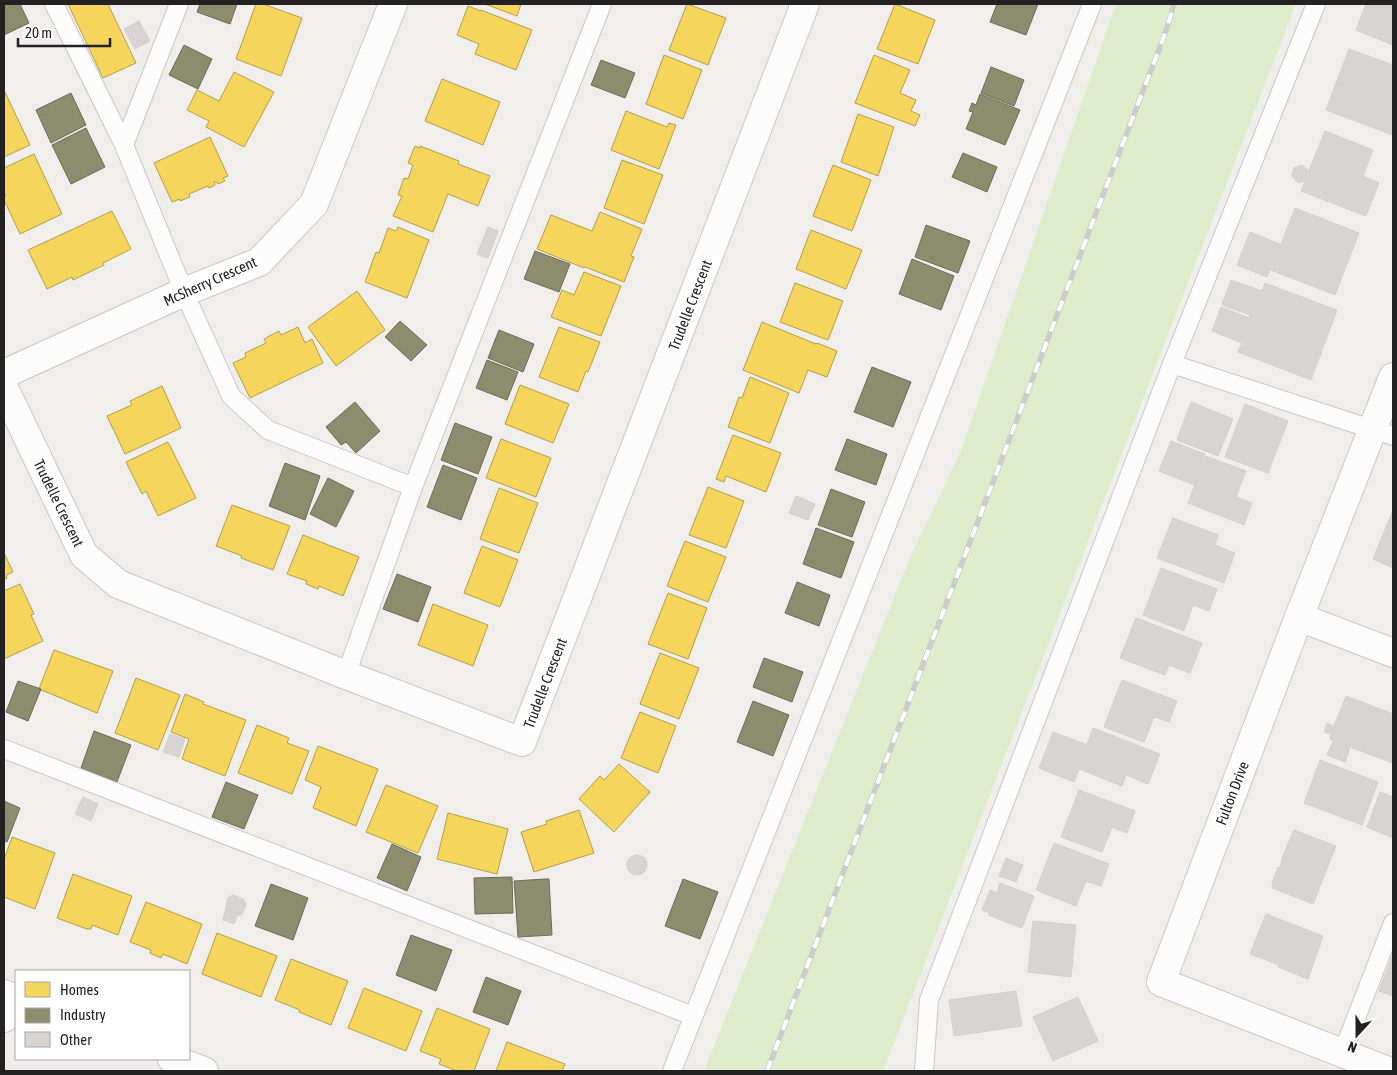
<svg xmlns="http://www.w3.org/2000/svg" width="1397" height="1075" font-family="'Asap Condensed',sans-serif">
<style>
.grass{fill:#ddeccb}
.homes{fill:#f6d55c;stroke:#b69f4b}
.industry{fill:#8c8c6e;stroke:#6c6c57}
.building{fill:#d7d4d2;stroke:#d3d0cc}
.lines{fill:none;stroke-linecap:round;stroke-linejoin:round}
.service-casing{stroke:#c9c8c7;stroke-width:20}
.minor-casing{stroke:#c9c8c7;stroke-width:30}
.tertiary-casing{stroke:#c9c8c7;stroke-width:30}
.service{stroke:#fdfcfc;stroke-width:18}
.minor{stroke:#fdfcfc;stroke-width:28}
.tertiary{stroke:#fdfcfc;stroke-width:28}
.rail-casing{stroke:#ccc;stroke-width:5.5}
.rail{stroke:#fff;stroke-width:4;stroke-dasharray:11;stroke-linecap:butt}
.labels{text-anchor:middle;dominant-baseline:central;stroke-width:5;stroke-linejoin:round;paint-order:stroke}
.street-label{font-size:15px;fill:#222;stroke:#fff}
</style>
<rect width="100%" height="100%" fill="#f0eeeb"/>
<!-- grass -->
<path class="grass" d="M1116,4h180l-413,1067h-179l205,-511 52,-109z"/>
<!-- homes -->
<g class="homes">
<path d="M68,4h40l28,59 -33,15z"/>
<path d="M256,4h7l39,14 -21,58 -45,-17z"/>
<path d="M485,4h36l-4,12z"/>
<path d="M687,4l39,14 -18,47 -39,-15z"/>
<path d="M895,4l40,16 -17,44 -41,-15z"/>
<path d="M468,6l13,5v-1l51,20 -16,40 -41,-16 4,-10 -22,-9z"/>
<path d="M664,55l38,15 -19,49 -37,-15z"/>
<path d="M874,55l36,15 -10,23 16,7 -5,11 9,4 -5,11 -60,-23z"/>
<path d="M234,72l40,20 -30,55 -38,-20 3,-6 -22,-11 10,-20 22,11z"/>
<path d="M442,79l58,23 -17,43 -58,-24z"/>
<path d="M4,90l26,55 -26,12z"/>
<path d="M626,111l41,16 2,-4 7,2 -17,44 -48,-19z"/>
<path d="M858,114l36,13 -16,49 -37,-14z"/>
<path d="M210,137l18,39 -5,2 2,3 -7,3 -1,-2h-3l1,3 -6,3 -1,-2 -19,8 1,3 -10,4v-2l-8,3 -18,-39z"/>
<path d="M415,146l5,2v-2l39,15 -1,3 32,12 -12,30 -30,-12 -15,38 -40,-16 9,-20 -4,-1 6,-17 4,1 5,-14 -5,-2z"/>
<path d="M34,154l28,60 -42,20 -16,-34v-3l2,-1 -2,-4v-24z"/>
<path d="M622,160l41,15 -19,49 -40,-16z"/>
<path d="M833,165l38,15 -19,51 -39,-15z"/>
<path d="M112,211l19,38 -28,14 1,2 -31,15 -1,-3 -25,12 -19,-39z"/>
<path d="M600,212l42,17 -11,27 3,1 -10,25 -39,-15 -1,1 -47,-19 14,-34 41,16z"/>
<path d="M398,227l31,13 -22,58 -42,-16 11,-30 3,1 9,-25 8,3z"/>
<path d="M811,230l51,20 -16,39 -50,-20z"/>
<path d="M584,272l37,14 -20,50 -50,-19 11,-27 12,5z"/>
<path d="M795,283l48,18 -15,39 -48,-18z"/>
<path d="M357,291l28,39 -49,36 -28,-39z"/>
<path d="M762,322l54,22 1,-1 20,8 -10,26 -19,-7 -9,23 -56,-23z"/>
<path d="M298,327l7,16 7,-4 11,24 -73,35 -17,-35 13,-6 -1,-4 21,-10 -2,-4 15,-8 2,4z"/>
<path d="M559,327l41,15 -12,30 -2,-1 -8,21 -39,-15z"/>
<path d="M750,377l39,16 -19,50 -42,-16 11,-30 3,1z"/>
<path d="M520,385l49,19 -16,39 -48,-19z"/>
<path d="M162,386l19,42 -56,26 -18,-38 25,-11 -2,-4z"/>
<path d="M733,435l48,18 -15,39 -40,-16 -2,6 -8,-3z"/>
<path d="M501,439l50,19 -15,39 -50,-19z"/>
<path d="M168,442l28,56 -38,18 -12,-25 -4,3 -16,-32z"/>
<path d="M708,487l36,14 -18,47 -37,-13z"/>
<path d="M499,488l39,15 -19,50 -39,-14z"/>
<path d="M232,505l58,21 -17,44 -32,-12 1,-2 -26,-10z"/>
<path d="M303,535l56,22 -16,39 -24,-10 -1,3 -12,-5 1,-3 -20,-7z"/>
<path d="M685,541l41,16 -18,45 -41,-16z"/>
<path d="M482,546l36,14 -18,47 -36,-14z"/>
<path d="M4,553l9,19 -7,3 1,3 -3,2z"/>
<path d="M20,584l14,30 -3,1 12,26 -39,18v-68z"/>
<path d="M668,593l39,15 -19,51 -40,-15z"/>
<path d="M433,604l55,21 -15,41 -55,-21z"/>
<path d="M54,650l59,21 -16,42 -58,-24z"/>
<path d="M660,653l39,15 -20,51 -39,-15z"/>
<path d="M136,678l44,17 -22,55 -43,-17z"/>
<path d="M185,694l19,8 -1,2 43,16 -21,56 -43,-17 7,-20 -18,-7z"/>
<path d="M640,712l36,14 -18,47 -37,-15z"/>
<path d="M257,725l32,13 -2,5 22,8 -17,43 -54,-21z"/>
<path d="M318,746l60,23 -22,57 -43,-18 8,-21 -16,-7z"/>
<path d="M619,764l31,28 -36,40 -35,-33 21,-23 4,4z"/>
<path d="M386,785l52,21 -20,47 -52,-21z"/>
<path d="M579,810l15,43 -60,19 -13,-40 26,-8 -1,-3z"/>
<path d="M448,813l60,16 -11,45 -60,-15z"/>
<path d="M12,837l43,16 -20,56 -31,-12v-37z"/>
<path d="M73,874l59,22 -14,39 -26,-10 -1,4h-4l-30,-11z"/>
<path d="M146,902l56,22 -15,40 -24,-10 -2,4 -11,-5 1,-3 -21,-8z"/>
<path d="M217,933l60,23 -16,41 -59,-23z"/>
<path d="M291,959l57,22 -17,44 -32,-13 1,-2 -25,-10z"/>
<path d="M364,988l58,23 -16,40 -58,-23z"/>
<path d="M437,1008l53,21 -16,42h-17l-18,-7 2,-5 -21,-8z"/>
<path d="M507,1042l58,22 -3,7h-66z"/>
</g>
<!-- industry -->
<g class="industry">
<path d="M7,4h13l9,19 -25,12v-30z"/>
<path d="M200,4h37l-7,20 -33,-12z"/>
<path d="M997,4h41l-12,31 -36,-13z"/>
<path d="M184,45l28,14 -14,30 -29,-14z"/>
<path d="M601,60l34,13 -10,25 -34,-13z"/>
<path d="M991,67l33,13 -10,26 -33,-13z"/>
<path d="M71,93l15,32 -35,18 -15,-33z"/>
<path d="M980,94l40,16 -15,35 -39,-16 7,-17 -4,-1 3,-8 4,2z"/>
<path d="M86,128l19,39 -34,17 -19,-39z"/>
<path d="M963,153l34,14 -10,25 -35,-15z"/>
<path d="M926,225l44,16 -12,32 -43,-16z"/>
<path d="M535,251l35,13 -11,28 -35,-13z"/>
<path d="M912,259l42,17 -13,34 -42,-16z"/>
<path d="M400,321l27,24 -16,16 -26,-24z"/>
<path d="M499,330l35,14 -11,28 -35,-14z"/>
<path d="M487,360l31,12 -11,28 -31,-12z"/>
<path d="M872,367l39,15 -18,45 -39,-15z"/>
<path d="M355,402l25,29 -24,22 -10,-11 -5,3 -15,-18z"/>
<path d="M455,423l37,14 -14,37 -37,-14z"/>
<path d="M847,439l40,15 -11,31 -41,-15z"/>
<path d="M285,463l35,13 -15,44 -36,-14z"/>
<path d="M443,465l34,13 -16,42 -34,-13z"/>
<path d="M328,478l26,13 -18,36 -26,-13z"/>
<path d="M831,489l34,13 -13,35 -34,-12z"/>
<path d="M816,528l38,14 -13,36 -38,-14z"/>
<path d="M397,574l34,13 -13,35 -35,-13z"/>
<path d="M797,582l33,13 -11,31 -34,-13z"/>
<path d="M764,658l39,14 -11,30 -39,-15z"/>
<path d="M18,681l23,8 -13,32 -22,-9z"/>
<path d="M753,701l36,14 -16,41 -36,-14z"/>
<path d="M94,731l37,14 -14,37 -36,-14z"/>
<path d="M226,782l32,13 -14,34 -32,-12z"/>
<path d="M4,801l16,7 -13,34 -3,-1z"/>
<path d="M392,844l29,13 -14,34 -30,-13z"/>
<path d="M512,877l1,36 -38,1 -1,-36z"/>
<path d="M545,879h4l3,56 -34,2 -4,-56z"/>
<path d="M683,879l35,13 -18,47 -35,-13z"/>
<path d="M271,884l37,14 -15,42 -38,-14z"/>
<path d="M411,935l41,15 -16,41 -40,-16z"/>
<path d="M486,977l35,14 -13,34 -35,-13z"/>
</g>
<!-- building -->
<g class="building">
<path d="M1366,4h27v41l-37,-15z"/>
<path d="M139,21l11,20 -15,8 -11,-20z"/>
<path d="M1349,49l44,16v70l-67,-25z"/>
<path d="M1325,131l48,19 -10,26 16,7 -13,33 -65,-25 4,-10 -7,2 -6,-7 2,-8 8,-3 7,6z"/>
<path d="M1295,208l64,25 -24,62 -64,-25z"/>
<path d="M488,227l10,4 -10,27 -11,-4z"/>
<path d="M1250,232l30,12 -13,33 -30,-12z"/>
<path d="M1231,280l31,11 3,-8 72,27 -26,70 -73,-28 4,-9 -30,-12 9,-24 28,11 1,-3 -28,-10z"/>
<path d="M1191,402l42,17 -15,37 -41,-16z"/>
<path d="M1245,404l43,17 -20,52 -43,-16z"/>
<path d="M1171,441l34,13 -11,31 -35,-14z"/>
<path d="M1206,456l40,15 -10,26 16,6 -8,22 -56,-22z"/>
<path d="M796,496l19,8 -7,16 -19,-7z"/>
<path d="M1393,510v58l-20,-9z"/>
<path d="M1173,518l45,17 -3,10 20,8 -11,30 -67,-25z"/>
<path d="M1161,568l56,21 -8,22 -16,-6 -9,26 -41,-16z"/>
<path d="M1136,618l66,25 -12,30 -21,-8 -4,10 -45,-17z"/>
<path d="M1122,680l55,21 -8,21 -15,-5 -10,25 -40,-15z"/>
<path d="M1346,696l47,18v49l-43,-16 -5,15 -18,-7 7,-15 -4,-1 1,-5 -7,-2 3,-9 7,3z"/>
<path d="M1093,728l67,26 -12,30 -22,-9 -4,11 -43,-17 -5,13 -35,-14 14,-36 34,13z"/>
<path d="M170,734l15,5 -6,18 -16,-5z"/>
<path d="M1320,760l58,22 -16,43 -58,-22z"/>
<path d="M1079,790l56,21 -8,22 -15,-6 -10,25 -41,-15z"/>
<path d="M1380,792l13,5v41l-26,-11z"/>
<path d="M83,797l15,7 -7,17 -16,-7z"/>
<path d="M1294,830l42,16 -23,58 -41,-16 1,-4 -1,-1 6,-16h2l2,-6h-1z"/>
<path d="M1054,843l55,21 -8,22 -15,-5 -10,25 -40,-16z"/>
<circle cx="637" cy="865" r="10"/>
<path d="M1006,858l17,7 -7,17 -17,-6z"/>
<path d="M1000,883l34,13 -12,32 -34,-13 2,-2 -8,-3 8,-20 7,3z"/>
<path d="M233,895l10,4 3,5 -4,10 -5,2 -3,8 -11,-4 5,-22z"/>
<path d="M1266,914l57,22 -15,43 -30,-12 1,-2 -29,-11z"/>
<path d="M1033,921l43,4 -5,52 -43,-5z"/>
<path d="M1393,954v42l-14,-5z"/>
<path d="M1016,991l6,35 -68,10 -5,-36z"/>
<path d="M1078,997l20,44 -45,20 -20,-44z"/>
</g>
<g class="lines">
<defs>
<g id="service">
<path d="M54,4l70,141 60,147 47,104 37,34 145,57"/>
<path d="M124,145l55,-141"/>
<path d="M1172,364l221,72"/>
<path d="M346,675l67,-188 189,-483"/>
<path d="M4,749l689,267"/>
<path d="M1342,1054l51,-131"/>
<path d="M672,1071l420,-1067"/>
<path d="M924,1071l5,-71 243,-636 144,-360"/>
</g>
<g id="minor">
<path d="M4,374l180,-82 75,-30 55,-58 79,-200"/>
<path d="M4,388l80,167 34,29 228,91 176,67 283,-738"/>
<path d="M1299,617l94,36"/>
<path d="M4,1018l8,-21"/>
<path d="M1388,1071l-227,-89 138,-365 94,-240"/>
</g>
<g id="tertiary">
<path d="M4,994l12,5"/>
<path d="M172,1059l32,12"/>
</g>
</defs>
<!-- service casing -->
<use href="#service" class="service-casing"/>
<!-- minor casing -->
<use href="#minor" class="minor-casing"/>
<!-- tertiary casing -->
<use href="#tertiary" class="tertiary-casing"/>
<!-- service -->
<use href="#service" class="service"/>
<!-- minor -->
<use href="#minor" class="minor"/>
<!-- tertiary -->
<use href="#tertiary" class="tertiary"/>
<defs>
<path id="rail" d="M767,1071l399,-1040 8,-27"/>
</defs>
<!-- rail casing -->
<use href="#rail" class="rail-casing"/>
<!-- rail -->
<use href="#rail" class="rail"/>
</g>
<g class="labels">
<!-- street labels -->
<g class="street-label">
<text transform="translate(210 281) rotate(-24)">McSherry Crescent</text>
<text transform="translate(690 305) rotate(-69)">Trudelle Crescent</text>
<text transform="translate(59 503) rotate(64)">Trudelle Crescent</text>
<text transform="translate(545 683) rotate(-69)">Trudelle Crescent</text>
<text transform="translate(1232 793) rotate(-69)">Fulton Drive</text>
</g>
</g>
<!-- border -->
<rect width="1397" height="1075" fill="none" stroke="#222222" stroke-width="10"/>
<!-- legend -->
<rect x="15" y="970" width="175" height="90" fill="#ffffff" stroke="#a7a7a7"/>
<rect x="25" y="982" width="25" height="15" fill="#f6d55c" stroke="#a7a7a7"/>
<text x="60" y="995" font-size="15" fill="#222222">Homes</text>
<rect x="25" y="1008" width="25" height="15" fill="#8c8c6e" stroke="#a7a7a7"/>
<text x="60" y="1020" font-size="15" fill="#222222">Industry</text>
<rect x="25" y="1032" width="25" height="15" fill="#d7d4d2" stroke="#a7a7a7"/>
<text x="60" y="1045" font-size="15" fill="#222222">Other</text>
<!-- north arrow -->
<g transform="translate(1357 1035) rotate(201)" stroke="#ffffff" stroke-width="4" paint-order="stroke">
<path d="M0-4L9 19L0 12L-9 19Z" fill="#222222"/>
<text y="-8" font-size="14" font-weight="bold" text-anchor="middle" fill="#222222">N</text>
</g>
<!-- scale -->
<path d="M18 38v8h92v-8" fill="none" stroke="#222222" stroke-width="2.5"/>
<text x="25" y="38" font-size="15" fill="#222222" stroke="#ffffff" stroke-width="4" paint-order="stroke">20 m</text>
</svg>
